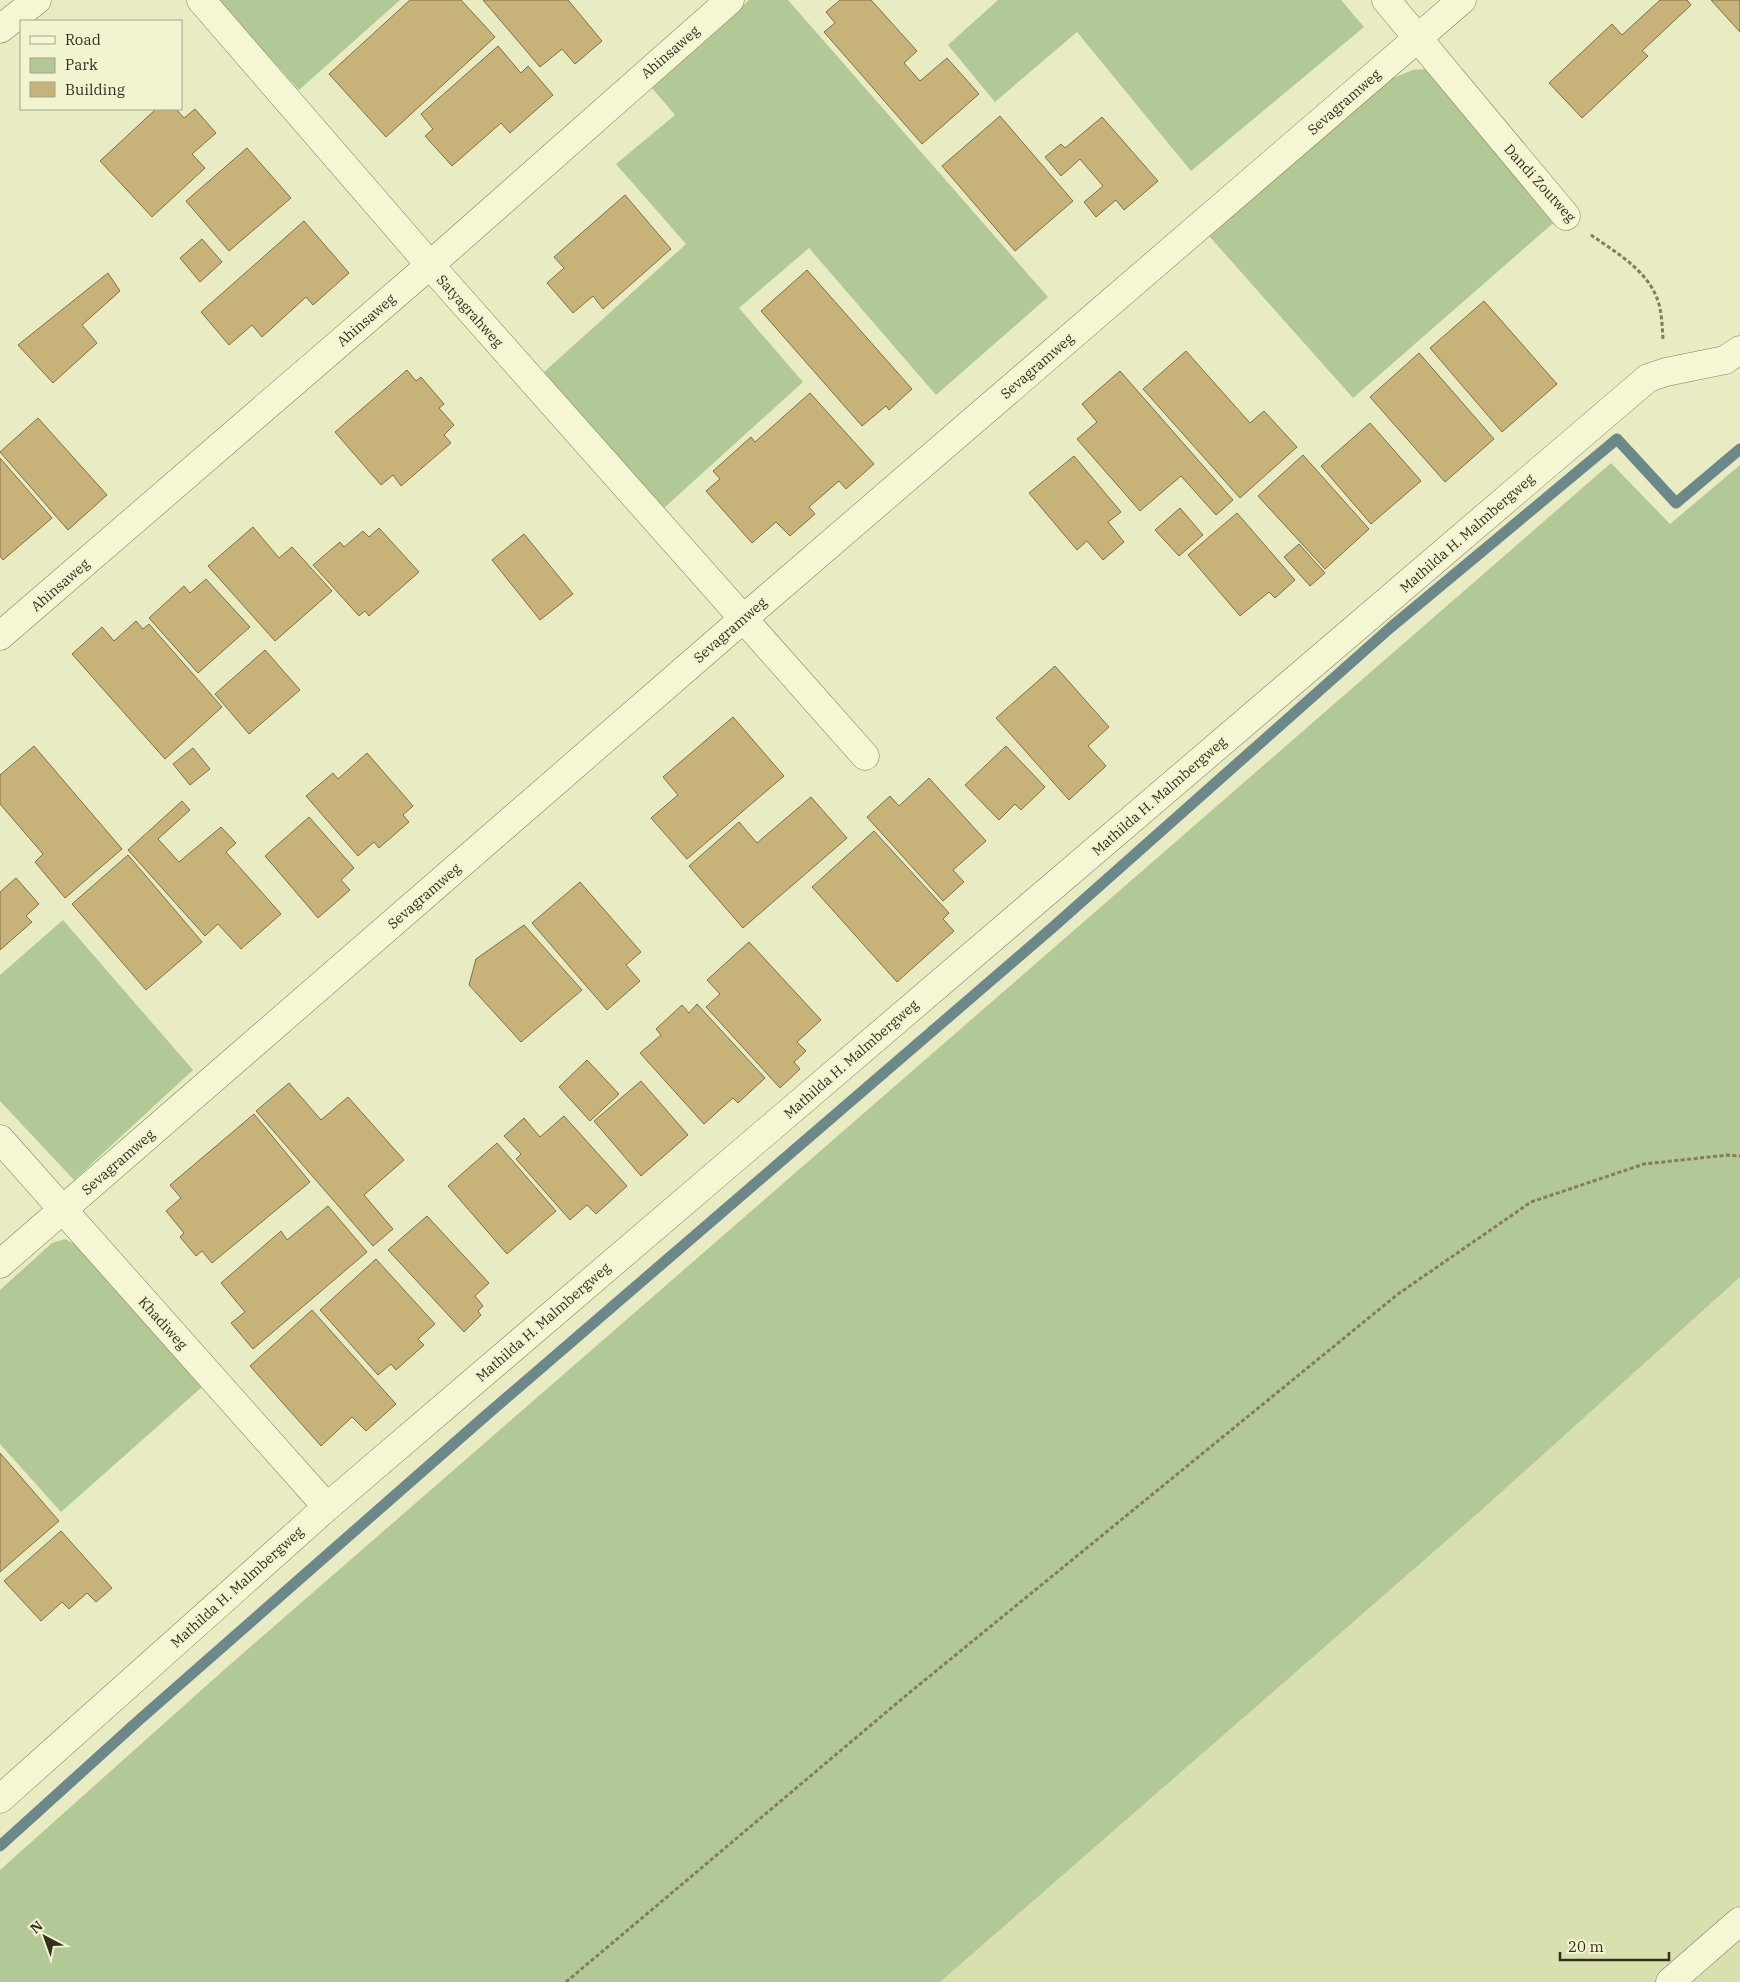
<svg xmlns="http://www.w3.org/2000/svg" width="1740" height="1982" font-family="'IBM Plex Serif',serif">
<style>
.farmland{fill:#d8e0b0}
.green{fill:#b2c897}
.lines{fill:none;stroke-linecap:round;stroke-linejoin:round}
.stream{stroke:#6c888b;stroke-width:11}
.building{fill:#c7b37a;stroke:#816f42}
.minor-casing{stroke:#837d5a;stroke-width:29}
.path{stroke:#837d5a;stroke-width:3;stroke-dasharray:4 2.5;stroke-linecap:butt}
.minor{stroke:#f5f6d4;stroke-width:28}
.labels{text-anchor:middle;dominant-baseline:central;stroke-width:4;stroke-linejoin:round;paint-order:stroke}
.street-label{font-size:14px;fill:#34301e;stroke:#f1f3d1}
</style>
<rect width="100%" height="100%" fill="#e9ebc2"/>
<!-- farmland -->
<path class="farmland" d="M1740,1270v712h-805z"/>
<!-- green -->
<g class="green">
<path d="M218,0h182l-101,90z"/>
<path d="M749,0h39l260,297 -112,98 -127,-147 -70,60 64,74 -139,126 -121,-135 143,-129 -70,-80 59,-49 -23,-27z"/>
<path d="M998,0h343l23,27 -173,144 -114,-139 -82,70 -47,-57z"/>
<path d="M1428,69l131,149 -206,180 -144,-162 181,-157 23,-9z"/>
<path d="M1611,463l59,61 70,-59v812l-263,237 -537,468h-940v-112l225,-201z"/>
<path d="M63,920l130,150 -119,110 -74,-79v-126z"/>
<path d="M65,1239l13,7 124,141 -141,125 -61,-68v-154l52,-47z"/>
</g>
<g class="lines">
<!-- stream -->
<path class="stream" d="M0,1846l138,-125 345,-303 569,-490 338,-300 227,-189 59,64 64,-54"/>
</g>
<!-- building -->
<g class="building">
<path d="M410,0h51l34,37 -109,100 -57,-63z"/>
<path d="M483,0h85l34,41 -27,23 -13,-15 -22,18z"/>
<path d="M840,0h31l46,51 -13,12 16,18 27,-23 32,36 -57,50 -98,-112 11,-9 -9,-11z"/>
<path d="M1660,0h27l4,5 -49,46 6,5 -66,62 -33,-35 63,-59 10,11z"/>
<path d="M1711,0h29v32z"/>
<path d="M498,46l23,27 7,-7 25,29 -43,38 -9,-10 -49,43 -27,-30 8,-7 -12,-15z"/>
<path d="M156,109h20l8,9 11,-9 21,24 -24,21 13,14 -53,49 -52,-56z"/>
<path d="M1000,116l73,85 -58,50 -73,-85z"/>
<path d="M1102,117l56,64 -34,29 -8,-10 -20,17 -12,-15 19,-16 -23,-27 -19,17 -16,-19 16,-13 4,4z"/>
<path d="M247,148l44,50 -62,53 -43,-50z"/>
<path d="M625,195l46,54 -68,60 -10,-13 -20,17 -26,-30 17,-15 -10,-11z"/>
<path d="M304,221l45,52 -36,32 -7,-8 -44,40 -10,-12 -23,20 -28,-33z"/>
<path d="M202,239l20,23 -22,20 -20,-24z"/>
<path d="M807,270l105,119 -23,21 -3,-4 -24,20 -101,-115z"/>
<path d="M108,273l12,18 -38,34 15,18 -44,40 -35,-38z"/>
<path d="M1484,301l73,83 -55,48 -72,-84z"/>
<path d="M1186,351l64,72 14,-12 33,36 -57,51 -97,-109z"/>
<path d="M1419,353l75,86 -49,43 -75,-85z"/>
<path d="M407,370l9,11 5,-4 23,27 -5,4 15,17 -10,10 7,8 -50,43 -8,-11 -12,10 -46,-53z"/>
<path d="M1120,371l113,129 -17,15 -35,-39 -41,35 -63,-72 20,-17 -15,-18z"/>
<path d="M810,393l64,71 -28,25 -7,-8 -30,26 6,7 -25,22 -14,-14 -24,21 -46,-52 14,-12 -7,-8 38,-34 4,5z"/>
<path d="M38,418l69,77 -39,35 -68,-78z"/>
<path d="M1370,423l51,58 -50,43 -50,-58z"/>
<path d="M1303,455l66,74 -44,40 -67,-73z"/>
<path d="M1074,456l47,56 -13,10 16,20 -21,18 -16,-19 -10,9 -48,-57z"/>
<path d="M0,458l52,60 -49,42 -3,-4z"/>
<path d="M1180,508l23,27 -24,21 -24,-26z"/>
<path d="M1237,513l58,67 -20,18 -6,-6 -29,24 -52,-61z"/>
<path d="M253,527l26,31 13,-11 40,44 -57,50 -67,-75z"/>
<path d="M379,528l40,44 -50,44 -4,-5 -6,5 -46,-51 27,-23 4,5 19,-16 6,6z"/>
<path d="M524,534l49,60 -33,26 -48,-60z"/>
<path d="M1299,544l26,29 -15,13 -26,-29z"/>
<path d="M206,579l44,48 -52,46 -49,-55 35,-32 6,7z"/>
<path d="M136,621l7,8 6,-5 73,83 -57,52 -93,-105 30,-27 12,14z"/>
<path d="M265,650l35,40 -51,44 -34,-40z"/>
<path d="M1055,666l54,61 -21,19 18,20 -37,34 -73,-82z"/>
<path d="M733,717l51,59 -97,83 -36,-41 27,-23 -15,-18z"/>
<path d="M34,746l88,103 -57,49 -30,-36 8,-8 -43,-50v-29z"/>
<path d="M1006,746l39,41 -24,23 -6,-6 -16,16 -34,-35z"/>
<path d="M193,748l17,21 -20,16 -17,-21z"/>
<path d="M367,753l46,53 -10,9 6,7 -30,26 -5,-6 -16,14 -52,-60 27,-23 5,6z"/>
<path d="M929,778l57,63 -33,29 11,12 -21,19 -76,-84 23,-21 9,10z"/>
<path d="M811,797l36,41 -104,90 -54,-62 50,-44 18,21z"/>
<path d="M182,801l8,9 -32,29 21,23 42,-35 15,16 -10,9 55,62 -40,35 -23,-25 -13,12 -77,-86z"/>
<path d="M309,817l45,51 -13,12 9,10 -32,28 -53,-62z"/>
<path d="M874,831l75,82 -6,6 11,12 -57,51 -85,-95z"/>
<path d="M128,855l74,87 -56,48 -74,-86z"/>
<path d="M16,878l23,26 -13,12 6,6 -32,28v-58z"/>
<path d="M580,882l61,70 -15,13 14,16 -33,29 -75,-87z"/>
<path d="M524,925l58,65 -61,52 -52,-57 7,-26z"/>
<path d="M749,942l72,78 -24,22 9,9 -12,11 6,7 -20,19 -74,-81 14,-13 -13,-14z"/>
<path d="M697,1004l68,74 -27,25 -5,-5 -29,26 -64,-71 21,-18 -5,-6 26,-24 7,8z"/>
<path d="M587,1060l32,34 -29,27 -31,-34z"/>
<path d="M641,1081l47,54 -47,41 -47,-55z"/>
<path d="M289,1083l32,37 27,-23 56,63 -40,35 29,34 -20,17 -117,-135z"/>
<path d="M254,1114l56,68 -98,81 -10,-12 -6,5 -16,-19 4,-4 -18,-22 15,-13 -11,-13z"/>
<path d="M564,1116l63,70 -31,28 -9,-9 -17,15 -54,-61 5,-5 -17,-18 20,-18 16,19z"/>
<path d="M497,1143l59,68 -49,43 -59,-68z"/>
<path d="M328,1206l39,46 -114,97 -22,-26 14,-11 -24,-29 60,-52 6,9z"/>
<path d="M427,1216l62,67 -14,13 8,10 -5,5 3,4 -17,17 -76,-82z"/>
<path d="M376,1259l59,65 -17,15 6,6 -28,25 -5,-6 -13,11 -58,-65z"/>
<path d="M312,1310l84,94 -30,27 -14,-14 -31,29 -71,-80z"/>
<path d="M0,1453l59,68 -59,51z"/>
<path d="M61,1531l51,57 -16,14 -9,-9 -18,16 -7,-7 -21,19 -37,-40z"/>
</g>
<g class="lines">
<defs>
<g id="minor">
<path d="M201,0l229,265 435,491"/>
<path d="M1386,0l180,216"/>
<path d="M0,29l37,-29"/>
<path d="M0,636l430,-371 300,-265"/>
<path d="M0,1139l327,368"/>
<path d="M0,1264l743,-645 719,-619"/>
<path d="M0,1799l327,-292 1321,-1129 18,-6 59,-12 15,-10"/>
<path d="M1670,1982l70,-61"/>
</g>
</defs>
<!-- minor casing -->
<use href="#minor" class="minor-casing"/>
<!-- path -->
<g class="path">
<path d="M1591,235c23,16 54,34 65,61 6,13 6,29 7,43"/>
<path d="M566,1982l343,-289 489,-399 133,-92 113,-38 84,-9 12,1"/>
</g>
<!-- minor -->
<use href="#minor" class="minor"/>
</g>
<g class="labels">
<!-- street labels -->
<g class="street-label">
<text transform="translate(670 52) rotate(-41)">Ahinsaweg</text>
<text transform="translate(1344 102) rotate(-41)">Sevagramweg</text>
<text transform="translate(1540 183) rotate(48)">Dandi Zoutweg</text>
<text transform="translate(470 311) rotate(48)">Satyagrahweg</text>
<text transform="translate(366 320) rotate(-41)">Ahinsaweg</text>
<text transform="translate(1037 366) rotate(-41)">Sevagramweg</text>
<text transform="translate(1467 533) rotate(-41)">Mathilda H. Malmbergweg</text>
<text transform="translate(60 585) rotate(-41)">Ahinsaweg</text>
<text transform="translate(730 630) rotate(-41)">Sevagramweg</text>
<text transform="translate(1159 796) rotate(-41)">Mathilda H. Malmbergweg</text>
<text transform="translate(424 896) rotate(-41)">Sevagramweg</text>
<text transform="translate(851 1059) rotate(-41)">Mathilda H. Malmbergweg</text>
<text transform="translate(118 1162) rotate(-41)">Sevagramweg</text>
<text transform="translate(543 1322) rotate(-41)">Mathilda H. Malmbergweg</text>
<text transform="translate(163 1323) rotate(48)">Khadiweg</text>
<text transform="translate(237 1587) rotate(-42)">Mathilda H. Malmbergweg</text>
</g>
</g>
<!-- legend -->
<rect x="20" y="20" width="162" height="90" fill="#f1f3d1" stroke="#a5a589"/>
<rect x="30" y="36" width="25" height="8" fill="#f5f6d4" stroke="#a5a589"/>
<text x="65" y="45" font-size="15" fill="#34301e">Road</text>
<rect x="30" y="58" width="25" height="15" fill="#b2c897" stroke="#a5a589"/>
<text x="65" y="70" font-size="15" fill="#34301e">Park</text>
<rect x="30" y="82" width="25" height="15" fill="#c7b37a" stroke="#a5a589"/>
<text x="65" y="95" font-size="15" fill="#34301e">Building</text>
<!-- north arrow -->
<g transform="translate(45 1937) rotate(319)" stroke="#f1f3d1" stroke-width="4" paint-order="stroke">
<path d="M0-4L9 19L0 12L-9 19Z" fill="#34301e"/>
<text y="-8" font-size="14" font-weight="bold" text-anchor="middle" fill="#34301e">N</text>
</g>
<!-- scale -->
<path d="M1560 1952v8h109v-8" fill="none" stroke="#34301e" stroke-width="2.5"/>
<text x="1568" y="1952" font-size="15" fill="#34301e" stroke="#f1f3d1" stroke-width="4" paint-order="stroke">20 m</text>
</svg>
